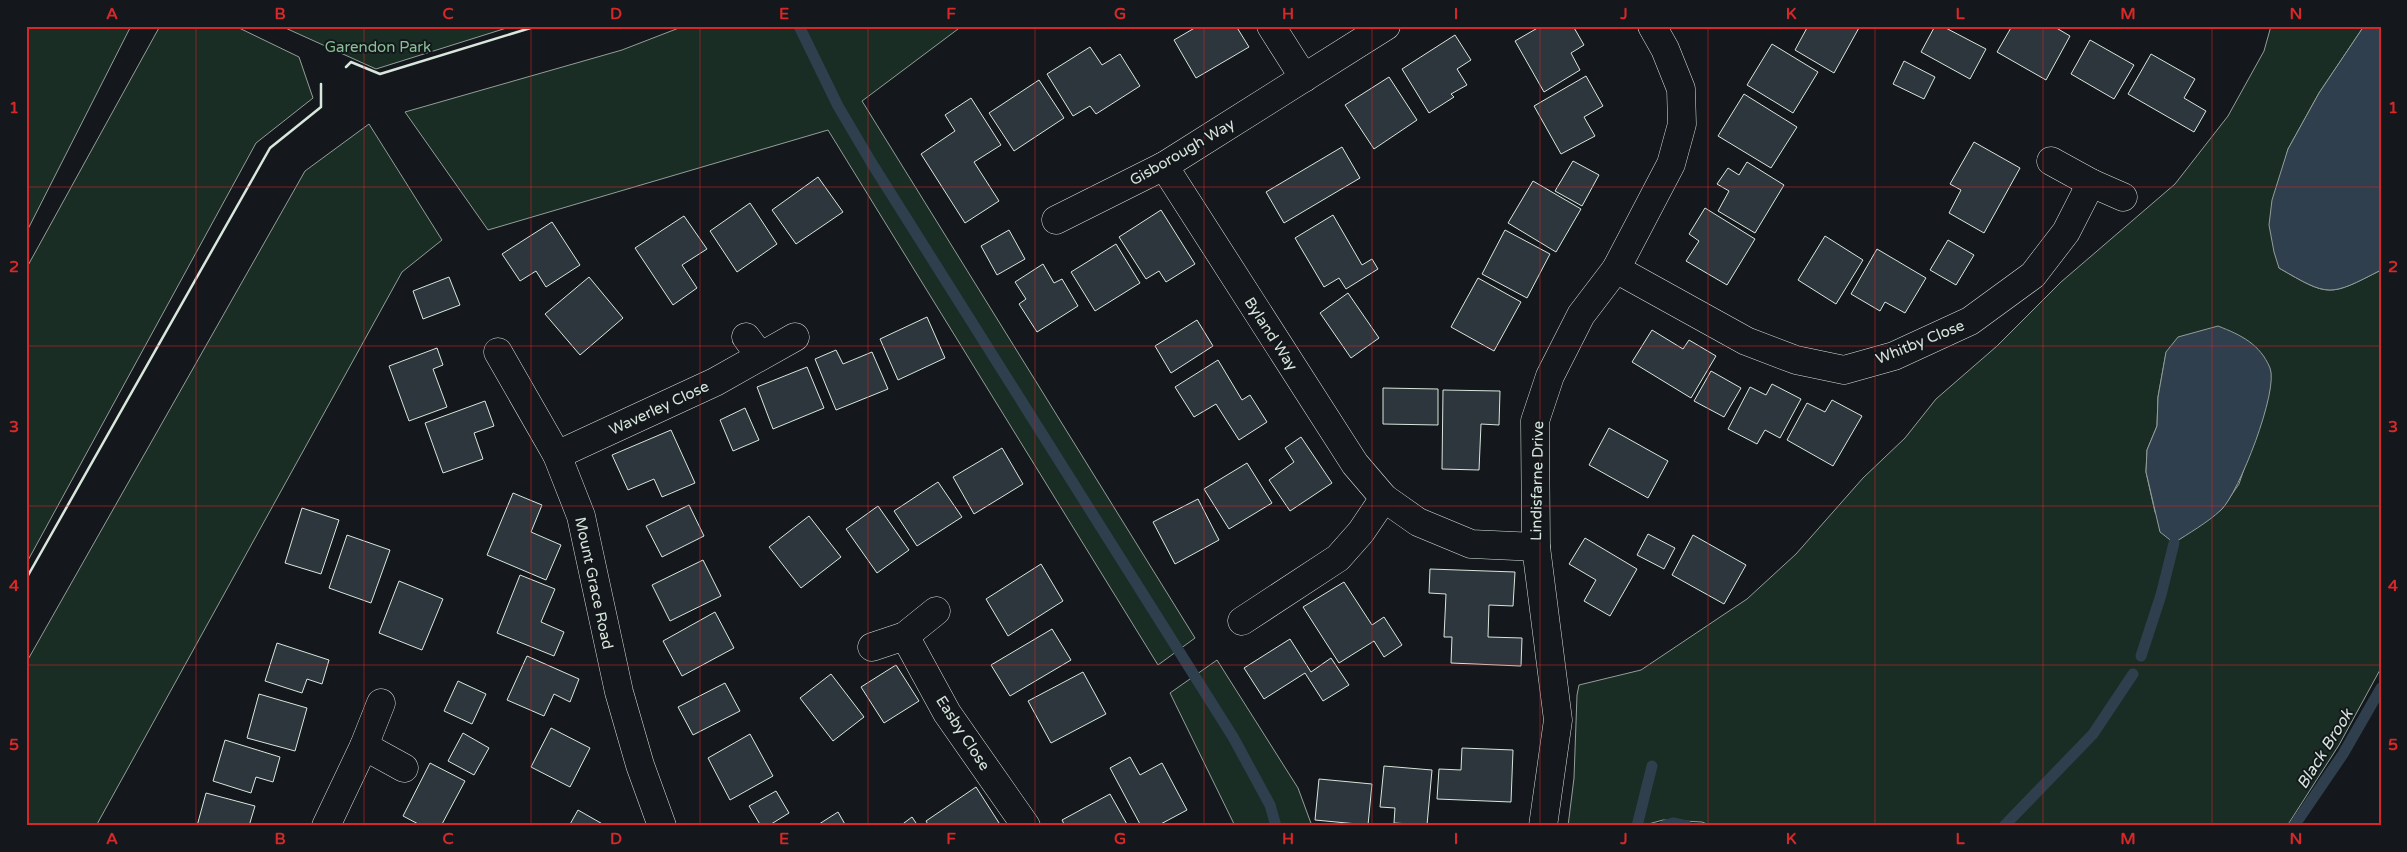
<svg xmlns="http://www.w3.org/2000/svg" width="2407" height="852" font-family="'Varela Round',sans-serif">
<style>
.green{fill:#1a2d24;stroke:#939e99;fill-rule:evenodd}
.water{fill:#2f3f4d;stroke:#939e99}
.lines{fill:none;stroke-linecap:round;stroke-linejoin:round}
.stream{stroke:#2f3f4d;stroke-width:11}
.building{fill:#2c363c;stroke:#d8e6dc}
.minor-casing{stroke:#d8e6dc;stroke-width:29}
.minor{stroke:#14181c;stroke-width:28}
.wall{stroke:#d8e6dc;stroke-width:2.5}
.grid{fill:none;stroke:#d62828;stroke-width:1;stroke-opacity:0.55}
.labels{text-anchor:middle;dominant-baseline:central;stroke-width:4;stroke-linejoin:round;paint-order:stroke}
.park-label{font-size:15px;fill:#8ac095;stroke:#14181c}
.street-label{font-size:15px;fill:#d8e6dc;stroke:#14181c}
.water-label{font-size:16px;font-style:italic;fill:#d8e6dc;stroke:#14181c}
.neatline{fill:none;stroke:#d62828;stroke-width:2}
.grid-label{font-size:16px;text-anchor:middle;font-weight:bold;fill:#d62828}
</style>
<rect width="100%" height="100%" fill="#14181c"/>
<!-- green -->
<g class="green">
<path d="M26,26h105l-105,207z"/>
<path d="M160,26h75l64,31 14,41 -57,45 -230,421v-295z"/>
<path d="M281,26h232l-137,43z"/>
<path d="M684,26h278l-100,75 333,537 -37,27 -330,-535 -340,100 -83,-118 217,-62z"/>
<path d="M2271,26h93l-45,67 -31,56 -6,24 -3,95c50,29 50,29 102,2v398l-42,77 -52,81h-575l-10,-4 -39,-2 -22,6h-73l6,-48 3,-83 2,-10 62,-15 106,-71 49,-45 67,-76 42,-40 31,-39 61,-53 64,-64 114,-98 53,-68 36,-65zM2166,353l101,48 -28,83 -17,25 -48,34 -19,-31 -9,-40 1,-22 10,-24 1,-29z"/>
<path d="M369,124l73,116 -40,32 -306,554h-70v-163l279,-492z"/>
<path d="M1217,660l81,128 14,38h-77l-65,-133z"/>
</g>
<!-- water -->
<g class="water">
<path d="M2364,26h17v244c-52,27 -52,27 -102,-2l-5,-16 -5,-27 3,-25 16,-51 31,-56z"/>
<path d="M2218,326c23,9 42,18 52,42 9,22 -31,125 -49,142 -14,13 -32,23 -47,33l-14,-11 -14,-60 1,-22 10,-24 1,-29 8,-45 12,-15z"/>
</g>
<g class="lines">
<!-- stream -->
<g class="stream">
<path d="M799,26l39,80 33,56 362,575 37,68 6,21"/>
<path d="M2141,656l20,-61 13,-52"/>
<path d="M1637,826l15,-60"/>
<path d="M1664,826l9,-3 14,3"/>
<path d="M2004,826l89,-92 40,-60"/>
<path d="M2294,826l49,-72 38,-66"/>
</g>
</g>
<!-- building -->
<g class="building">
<path d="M1198,26h38l13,21 -53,31 -22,-38z"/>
<path d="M1541,26h32l11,19 -13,8 9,17 -36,22 -29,-51z"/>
<path d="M1808,26h52l-26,47 -39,-23z"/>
<path d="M1935,26h7l44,23 -16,30 -49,-27z"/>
<path d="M2012,26h41l17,10 -24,44 -49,-28z"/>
<path d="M1455,35l16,25 -14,9 10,16 -16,9 3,3 -25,16 -27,-44z"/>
<path d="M2090,40l44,25 -20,34 -43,-25z"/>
<path d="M1772,44l46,28 -25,41 -46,-28z"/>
<path d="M1090,47l12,18 18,-11 20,32 -44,28 -6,-8 -17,10 -26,-42z"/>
<path d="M2151,54l44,25 -11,19 22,13 -12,21 -66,-38z"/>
<path d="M1904,61l31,16 -11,22 -31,-15z"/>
<path d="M1586,76l17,30 -19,11 11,19 -34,18 -27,-48z"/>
<path d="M1389,77l28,43 -43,29 -29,-44z"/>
<path d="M1039,80l25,38 -50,33 -25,-38z"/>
<path d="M1744,94l53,33 -26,41 -53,-32z"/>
<path d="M971,98l30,47 -27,17 25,39 -34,22 -44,-69 34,-23 -10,-16z"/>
<path d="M1974,142l46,26 -36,65 -35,-20 12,-23 -11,-6z"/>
<path d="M1342,147l18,31 -76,45 -18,-31z"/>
<path d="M1573,161l26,14 -17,31 -27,-15z"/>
<path d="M1747,162l37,23 -29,48 -37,-22 11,-20 -12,-7 11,-16 11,7z"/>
<path d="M818,177l25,35 -47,32 -24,-34z"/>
<path d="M1533,181l48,28 -25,43 -48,-29z"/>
<path d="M750,203l27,41 -40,28 -27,-41z"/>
<path d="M1705,208l50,31 -28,46 -41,-24 13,-20 -10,-7z"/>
<path d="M1161,210l34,54 -29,18 -7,-11 -13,8 -27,-42z"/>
<path d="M1333,215l29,50 10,-6 6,10 -32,20 -7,-11 -15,9 -29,-49z"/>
<path d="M684,216l23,33 -25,16 15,23 -24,17 -38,-57z"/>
<path d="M552,222l28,43 -34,22 -10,-16 -16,10 -18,-27z"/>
<path d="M1009,230l16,29 -28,16 -16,-29z"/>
<path d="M1505,230l45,24 -23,44 -45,-24z"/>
<path d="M1825,236l38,24 -27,44 -38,-24z"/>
<path d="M1948,240l26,15 -18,30 -26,-15z"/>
<path d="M1116,244l24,39 -45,28 -24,-39z"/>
<path d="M1877,249l49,29 -21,35 -20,-11 -5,9 -29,-17z"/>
<path d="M1043,264l11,19 8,-4 16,27 -41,26 -18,-28 7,-5 -11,-17z"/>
<path d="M449,277l11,28 -37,14 -10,-28z"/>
<path d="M589,277l34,41 -43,37 -35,-41z"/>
<path d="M1478,278l43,24 -27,49 -43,-24z"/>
<path d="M1348,293l31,45 -28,20 -31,-45z"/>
<path d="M927,317l18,41 -47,22 -18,-41z"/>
<path d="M1197,320l16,26 -42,27 -16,-27z"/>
<path d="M1652,330l31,19 6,-9 27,16 -25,42 -59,-36z"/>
<path d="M437,348l6,17 -10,4 14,38 -38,14 -20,-55z"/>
<path d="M836,350l7,14 29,-12 16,37 -52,21 -21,-51z"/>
<path d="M1218,360l24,40 8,-5 17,27 -28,18 -23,-36 -22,13 -19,-30z"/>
<path d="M807,367l17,41 -51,21 -16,-42z"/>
<path d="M1711,371l30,17 -17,29 -30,-16z"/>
<path d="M1772,384l29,15 -21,39 -15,-8 -8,14 -29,-15 22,-42 16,8z"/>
<path d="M1383,388l55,1v36l-55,-1z"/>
<path d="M1443,390l57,1 -1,34 -18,-1 -2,46 -37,-1z"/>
<path d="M1832,400l30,16 -29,50 -46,-26 20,-37 18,9z"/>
<path d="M485,401l9,25 -20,7 9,26 -40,14 -18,-50z"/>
<path d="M745,408l14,32 -26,11 -13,-31z"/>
<path d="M1609,428l59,33 -20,37 -59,-33z"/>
<path d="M671,430l24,53 -33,14 -8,-18 -26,11 -16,-35z"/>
<path d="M1301,437l31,46 -42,28 -21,-31 25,-18 -9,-14z"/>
<path d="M1002,448l21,36 -49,30 -21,-37z"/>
<path d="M1247,463l25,40 -43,26 -25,-40z"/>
<path d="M938,482l24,35 -45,29 -23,-35z"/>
<path d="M513,493l29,12 -11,27 30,13 -15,35 -59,-25z"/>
<path d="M1198,499l21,41 -44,24 -22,-42z"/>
<path d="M689,505l15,31 -42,21 -16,-31z"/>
<path d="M878,506l31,44 -32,23 -31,-44z"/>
<path d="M302,508l37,12 -18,54 -36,-11z"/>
<path d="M809,516l32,41 -40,31 -32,-41z"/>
<path d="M1648,534l27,14 -11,21 -27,-14z"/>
<path d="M347,535l43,15 -19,53 -42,-15z"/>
<path d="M1693,535l53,30 -22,39 -52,-29z"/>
<path d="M1585,538l52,31 -27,47 -26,-15 12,-21 -27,-16z"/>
<path d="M703,560l18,36 -51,25 -18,-36z"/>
<path d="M1041,564l22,37 -55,35 -22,-37z"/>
<path d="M1430,569l85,3 -2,34 -24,-1 -1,32 34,1 -1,28 -70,-3 1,-26h-8l2,-43 -17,-1z"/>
<path d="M520,575l35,14 -14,33 23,10 -10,24 -57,-23z"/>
<path d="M399,581l44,18 -21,51 -43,-17z"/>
<path d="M1344,582l28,43 12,-8 18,28 -18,12 -10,-16 -35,22 -36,-56z"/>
<path d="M715,612l19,36 -52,28 -19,-35z"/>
<path d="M1052,629l19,31 -61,36 -19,-31z"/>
<path d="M1290,639l21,33 20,-14 18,27 -26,16 -18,-28 -41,26 -20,-31z"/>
<path d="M277,643l52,17 -7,24 -15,-5 -5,14 -37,-12z"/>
<path d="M527,656l52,23 -9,23 -16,-8 -10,22 -37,-16z"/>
<path d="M896,665l23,36 -35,22 -23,-36z"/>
<path d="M1083,672l23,42 -55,29 -23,-42z"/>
<path d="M831,674l33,43 -31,24 -33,-43z"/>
<path d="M458,681l28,13 -14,30 -28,-13z"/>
<path d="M725,683l15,28 -47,24 -15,-28z"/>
<path d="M259,694l48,14 -12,43 -48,-13z"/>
<path d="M551,728l39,20 -20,39 -39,-20z"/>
<path d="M463,733l26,15 -15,27 -26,-14z"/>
<path d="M750,734l23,42 -43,24 -22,-42z"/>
<path d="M225,740l55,17 -7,25 -17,-5 -5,16 -38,-12z"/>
<path d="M1462,748l51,2 -2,52 -74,-3 2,-30 22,1z"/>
<path d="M1130,757l10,18 22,-12 25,47 -30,16h-16l-31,-58z"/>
<path d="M430,763l35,18 -24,45h-19l-19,-10z"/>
<path d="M1384,766l48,4 -5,55 -33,-2 1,-15 -15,-1z"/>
<path d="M1319,779l53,5 -4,41 -53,-5z"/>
<path d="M976,787l25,39h-72l-3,-5z"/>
<path d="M776,791l13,22 -21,13h-7l-12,-20z"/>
<path d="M206,793l49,13 -6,20h-52z"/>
<path d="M1110,794l18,32h-63l-3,-6z"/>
<path d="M578,810l28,16h-37z"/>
<path d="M838,812l8,14h-30z"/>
<path d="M912,817l6,9h-18z"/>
</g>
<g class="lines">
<defs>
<g id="minor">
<path d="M1271,26l33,52"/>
<path d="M2051,161l40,22 32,14"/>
<path d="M1164,166l191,298 29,34 34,24 53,22 65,3"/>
<path d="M1056,220l108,-54 222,-140"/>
<path d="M1616,269l130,72 50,19 48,10 50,-14 76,-35 63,-46 33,-43 25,-49"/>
<path d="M746,337l14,19"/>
<path d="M498,352l59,103 24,61 38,176 21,73 22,61"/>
<path d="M557,455l158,-73 80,-45"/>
<path d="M1242,621l96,-63 23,-26 23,-34"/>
<path d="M905,636l42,77 79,113"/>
<path d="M872,647l33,-11 31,-25"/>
<path d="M364,746l40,22"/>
<path d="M326,826l38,-80 17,-43"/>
<path d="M1543,826l15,-106 -22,-173 -1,-126 15,-45 31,-61 35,-46 55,-105 11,-40 -1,-35 -16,-40 -13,-23"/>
</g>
</defs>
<!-- minor casing -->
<use href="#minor" class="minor-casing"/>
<!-- minor -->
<use href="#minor" class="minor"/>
<!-- wall -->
<g class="wall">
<path d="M346,67l5,-5 29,12 157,-48"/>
<path d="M26,579l244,-431 51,-41v-23"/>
</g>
</g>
<!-- grid -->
<path class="grid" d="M196,26v800M364,26v800M531,26v800M700,26v800M868,26v800M1035,26v800M1204,26v800M1372,26v800M1540,26v800M1708,26v800M1875,26v800M2043,26v800M2212,26v800M26,187h2355M26,346h2355M26,506h2355M26,665h2355"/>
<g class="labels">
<!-- park labels -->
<g class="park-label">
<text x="378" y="47">Garendon Park</text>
</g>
<!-- street labels -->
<g class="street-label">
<text transform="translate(1182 152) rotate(-30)">Gisborough Way</text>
<text transform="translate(1271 334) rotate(57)">Byland Way</text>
<text transform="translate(1920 342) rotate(-22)">Whitby Close</text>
<text transform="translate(659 408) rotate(-25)">Waverley Close</text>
<text transform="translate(1537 481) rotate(-89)">Lindisfarne Drive</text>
<text transform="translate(594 583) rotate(78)">Mount Grace Road</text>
<text transform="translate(963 733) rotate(57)">Easby Close</text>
</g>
<!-- water labels -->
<g class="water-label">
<text transform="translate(2325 749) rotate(-58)">Black Brook</text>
</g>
</g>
<!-- border -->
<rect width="2407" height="852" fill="none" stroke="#14181c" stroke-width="55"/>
<rect x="28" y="28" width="2352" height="796" class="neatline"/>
<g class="grid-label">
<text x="112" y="19">A</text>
<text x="280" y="19">B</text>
<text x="448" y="19">C</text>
<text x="616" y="19">D</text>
<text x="784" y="19">E</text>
<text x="951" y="19">F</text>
<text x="1120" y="19">G</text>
<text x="1288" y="19">H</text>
<text x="1456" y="19">I</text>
<text x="1624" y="19">J</text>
<text x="1791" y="19">K</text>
<text x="1960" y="19">L</text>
<text x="2128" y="19">M</text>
<text x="2296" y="19">N</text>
<text x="14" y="113">1</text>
<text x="2393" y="113">1</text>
<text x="14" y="272">2</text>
<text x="2393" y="272">2</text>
<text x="14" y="432">3</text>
<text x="2393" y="432">3</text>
<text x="14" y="591">4</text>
<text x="2393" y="591">4</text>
<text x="14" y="750">5</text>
<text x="2393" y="750">5</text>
<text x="112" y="844">A</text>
<text x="280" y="844">B</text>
<text x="448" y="844">C</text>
<text x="616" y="844">D</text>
<text x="784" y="844">E</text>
<text x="951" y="844">F</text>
<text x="1120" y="844">G</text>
<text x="1288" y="844">H</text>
<text x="1456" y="844">I</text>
<text x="1624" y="844">J</text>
<text x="1791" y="844">K</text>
<text x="1960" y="844">L</text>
<text x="2128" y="844">M</text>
<text x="2296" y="844">N</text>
</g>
</svg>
